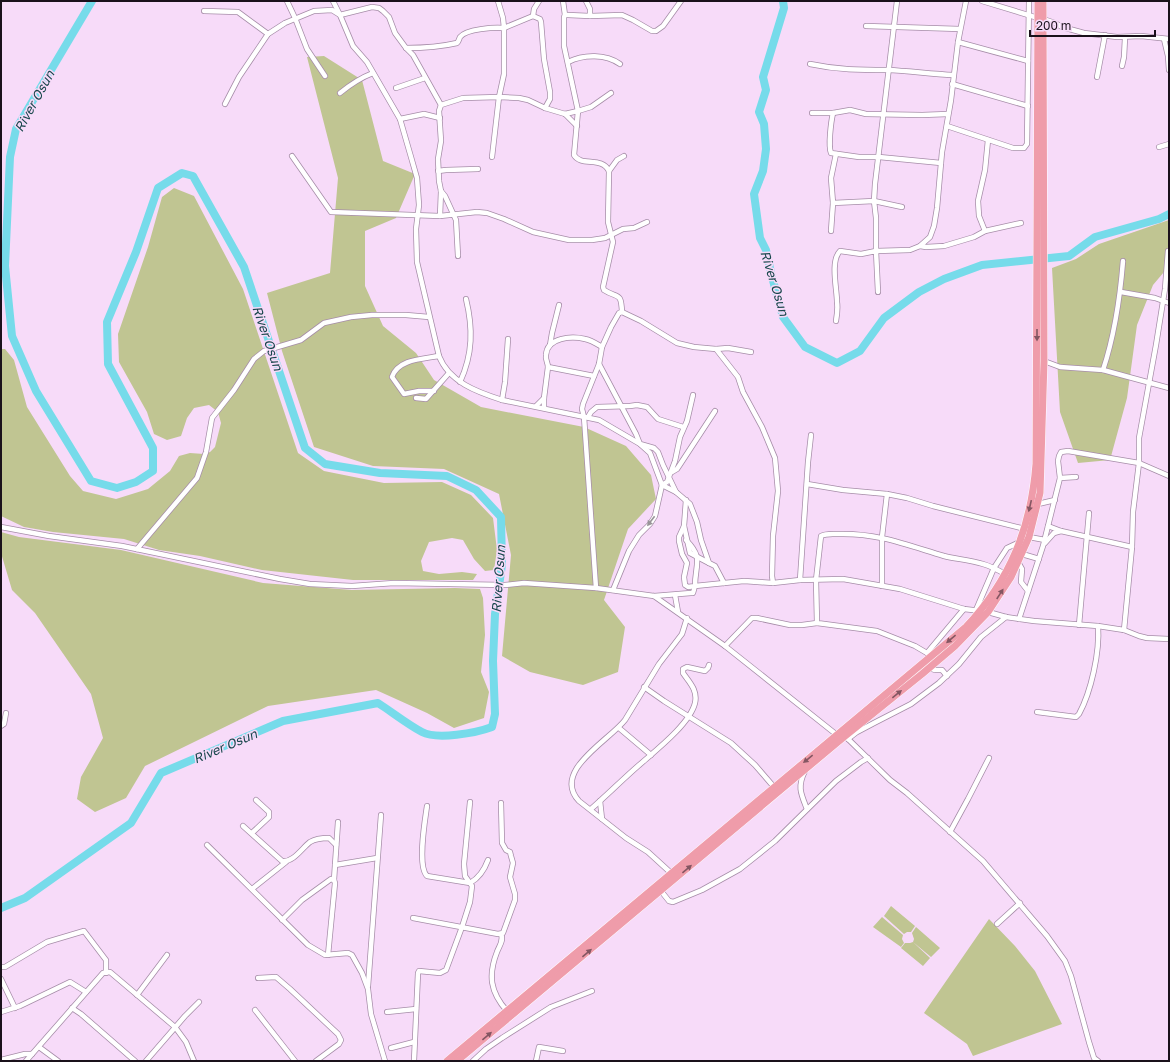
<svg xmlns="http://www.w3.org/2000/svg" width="1170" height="1062" font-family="'Golos Text',sans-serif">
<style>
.green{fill:#c0c592}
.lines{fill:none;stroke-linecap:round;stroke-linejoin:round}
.river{stroke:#76dbea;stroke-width:8}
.minor-casing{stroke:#a68da8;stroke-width:6}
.trunk-casing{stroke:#fff;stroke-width:8}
.minor{stroke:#fff;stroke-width:4.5}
.trunk{stroke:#ef9caa;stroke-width:7}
.oneway{fill:#845662}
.oneway2{fill:#989498}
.labels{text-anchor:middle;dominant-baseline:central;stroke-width:3;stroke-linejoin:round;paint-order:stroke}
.water-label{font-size:13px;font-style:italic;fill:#18464c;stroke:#f7dbf9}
</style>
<rect width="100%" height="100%" fill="#f7dbf9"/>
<!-- green -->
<g class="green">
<path d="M324,56l38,24 21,81 32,13 -19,44 -31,13v55l18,40 33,27 18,27 47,27 103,20 42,19 25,29 5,24 -28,30 -24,71 21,27 -7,45 -35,13 -53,-13 -28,-16 9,-101 -12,-61 -55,-25 -71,-3 -59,-19 -32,-96 -15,-58 63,-20 8,-95 -31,-121z"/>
<path d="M174,188l20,8 49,93 55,164 26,18 60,12 58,-1 29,13 22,23 4,32 -3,20 -9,1 -11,-12 -11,-19 -11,-2 -23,4 -8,19 2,10 16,3 23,-2 15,2 -4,6h-120l-91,-10 -62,-14 -41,-6 -35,-11 -71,-7 -29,-5 -23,-11v-167h4l9,11 13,47 43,69 13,15 33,8 32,-10 22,-18 9,-15 11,-3 14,1 6,-2 5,-5 6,-24 -3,-11 -9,-7 -15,3 -7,10 -6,18 -14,4 -13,-6 -7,-22 -28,-50 -1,-28 30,-87 14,-50z"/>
<path d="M1169,220v46l-16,19 -16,40 -10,73 -17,62 -32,3 -18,-51 -8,-144 24,-9 23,-15z"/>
<path d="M1,532l18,5 102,13 142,33 89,7 103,-2 25,1 3,9 2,37 -4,37 8,20 -5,26 -30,10 -27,-15 -51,-23 -108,16 -123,60 -19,32 -31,14 -18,-13 4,-22 22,-39 -12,-44 -56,-81 -23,-23 -11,-37z"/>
<path d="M891,906l24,20 -4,6h-4l-3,2 -20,-18z"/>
<path d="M882,917l21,18 -1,4 2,4 -3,4 -28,-20z"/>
<path d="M989,919l26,27 20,25 27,53 -89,32 -6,-12 -43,-31z"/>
<path d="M916,927l24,21 -9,9 -18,-15 17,16 -7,8 -22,-18 4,-5h5l3,-1 1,-3 -2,-6z"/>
</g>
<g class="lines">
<!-- river -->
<g class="river">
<path d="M783,1l1,7 -21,69 3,13 -7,22 5,12 2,25 -3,22 -9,23 6,44 6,12 6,27 11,40 22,30 32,16 23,-12 24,-33 35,-26 25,-13 38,-14 87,-9 26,-19 64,-18 10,-5"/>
<path d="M1,908l24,-10 106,-75 30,-50 122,-52 95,-18c14,9 29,21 44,29 15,8 54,1 70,-5l3,-13 -2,-53 2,-47 7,-49 -1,-48 -25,-27 -29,-14 -67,-3 -55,-9 -20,-16 -61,-181 -51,-91 -11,-3 -24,15 -22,64 -29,70 1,42 45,84v23l-17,11 -19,6 -26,-7 -55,-90 -24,-55 -7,-70 5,-109 6,-28 76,-128"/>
</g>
<defs>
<g id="minor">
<path d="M287,1l8,17 12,31 18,27"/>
<path d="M333,1l7,14 32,-8 7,1 4,3 6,6 6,16 11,15 7,7 28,50"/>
<path d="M498,1l5,17 1,10 29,-12"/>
<path d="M539,1l-5,8 -1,7 7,3 1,3 3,37 6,33v7l-5,9"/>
<path d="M563,1l2,14"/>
<path d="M586,1l4,8v7l-22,-1h-3l-1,2v29l14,65 13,-4 20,-14"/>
<path d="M897,1l-22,183 -1,17 2,17v33l34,-1 10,-4 10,-9 4,-11 3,-18 5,-56 9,-52 7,-58 8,-41"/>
<path d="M982,1l56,17"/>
<path d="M204,11l34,1 30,22"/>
<path d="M590,16l32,-1 11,5 19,11h4l7,-5 18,-25"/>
<path d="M1043,19l12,4 7,4 22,6 33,4 24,-1 28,3"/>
<path d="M866,26l94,3"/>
<path d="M1164,39l4,17 1,14"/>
<path d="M958,42l70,19"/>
<path d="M406,48c18,0 34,-1 51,-5 2,-2 2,-4 3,-6 6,-8 35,-10 44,-9v46l-5,23 -7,60"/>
<path d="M568,62c16,-8 38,-8 52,2"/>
<path d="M810,64c28,6 50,6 78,6 21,1 44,4 65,5"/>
<path d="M1122,66l2,-9 1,-19"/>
<path d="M1097,77l8,-42"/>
<path d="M952,84l76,22"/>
<path d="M396,88l29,-10"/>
<path d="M340,93c11,-9 20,-15 33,-20"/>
<path d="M225,104l14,-27 29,-43 17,-11 29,-12 18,-1 8,5 13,31 14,16 33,57 11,38 6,21 2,27 -3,24 1,33 22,94c10,26 38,36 63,44l97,20 41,24 10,9 12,32 -7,31 -5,8 -11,11 -10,16 -16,39"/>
<path d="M812,113h21l17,-3 16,4 56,1 26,-1"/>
<path d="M833,113c-2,9 -5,33 -2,40l28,4h20l62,6"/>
<path d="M565,114l12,12"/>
<path d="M400,119l24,-5 16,4"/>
<path d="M947,126l66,22h11l3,-4 2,-143"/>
<path d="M1159,147l10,-3"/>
<path d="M836,154l-5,24 2,25 41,-2 28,6"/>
<path d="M292,156l39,56 109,4 1,-25 -2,-10 -1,-22 3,-18 -2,-30 2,-6 22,-7 36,-1 20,1 9,2 17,8 20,6 13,-3 -4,44c7,12 28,1 35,16l-1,51 5,20 -10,45 1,3c14,9 17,1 18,22"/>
<path d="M438,171l8,-1 32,-1"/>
<path d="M609,171l8,-11 7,-4"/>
<path d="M441,191l4,5 11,24 2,36"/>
<path d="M440,216l37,-4 10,1 17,6 29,13 36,8h23l13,-2 18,-9 11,-1 13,-6"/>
<path d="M831,231l2,-28"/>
<path d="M985,231l-6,-15 -1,-15 7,-31 3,-30"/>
<path d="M920,246l6,1 18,-1 30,-9 11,-6 36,-8"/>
<path d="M1121,292l34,6 14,5"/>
<path d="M836,321c1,-6 2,-13 1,-19 0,-13 -7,-41 3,-51l21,3 15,-3 2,41"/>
<path d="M550,345l2,-12 7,-28"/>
<path d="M716,349l12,-1 23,4"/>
<path d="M1044,361l16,6 43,3 66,18"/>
<path d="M599,364l37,70 4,10 14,4 4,4 5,13 13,27"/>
<path d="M1103,370c12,-36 17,-72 20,-109"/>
<path d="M594,376l-46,-9c0,-4 -3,-8 -2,-12 1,-18 26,-19 39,-16 6,1 12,5 17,8"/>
<path d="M460,382c13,-28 13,-54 6,-83"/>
<path d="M434,391h-15l-15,3 -12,-17c6,-18 31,-18 47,-21"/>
<path d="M416,398l10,1 23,-26"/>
<path d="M502,400l3,-18 3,-43"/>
<path d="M536,406l8,-8"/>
<path d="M544,408v-10l4,-31"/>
<path d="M588,417l3,-5 6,-5 33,-1 7,-1 10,2 11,12 25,8"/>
<path d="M672,472l5,-3 4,-6 34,-52"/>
<path d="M1060,478l-2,-17 1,-5 2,-4 7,-1 71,12 30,13"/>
<path d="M807,484l36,6 44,4"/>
<path d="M662,485l14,7 14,12 7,18 4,18 8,23 6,3 9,17"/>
<path d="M662,485l5,-3 8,-21 5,-24 7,-16 6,-26"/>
<path d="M686,500l-2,26 -5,11v4l3,13 5,9 -3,14 1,8 3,2 7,-1c0,-22 9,-28 -9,-46"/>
<path d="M1038,504l17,-4"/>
<path d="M684,526l6,27 19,10"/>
<path d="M1048,526l13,5 71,16"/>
<path d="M1,527l48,9 73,10 158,33 30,5 42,2 42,-3 111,2 19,-2 72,5 58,8 37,-3h2l2,-7 49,-5 29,2 27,-3 43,-1 57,10 64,20 17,2"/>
<path d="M1029,537l16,3"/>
<path d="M1045,543l9,-10 7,-2"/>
<path d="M137,549l60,-71 9,-26 6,-34 22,-28 20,-31 10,-8 37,-11 23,-17 27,-6 21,-2h34l23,2"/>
<path d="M1022,554l17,5"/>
<path d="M1018,562l4,7 -1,13 7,9"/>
<path d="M800,580l8,-118 3,-27"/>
<path d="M882,586v-49l5,-43 20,4 26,8 92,23"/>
<path d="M596,588l-12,-171 -2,-8 1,-5 16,-40 3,-17 9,-20 8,-14 3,-1 19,9 36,22 17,4 22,2 22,28 5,15 19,35 13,31 3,33 -5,45 -1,40 1,7"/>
<path d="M675,595l3,17"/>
<path d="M654,596l71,50 112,89"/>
<path d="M976,610l18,-42 13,-20 13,-6"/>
<path d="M988,612l18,5 28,4 64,5 26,4 15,6 8,2 22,1"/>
<path d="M1019,619l24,-73 17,-68 16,-1"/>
<path d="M1079,625l10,-112"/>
<path d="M1124,630l8,-83 1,-35 6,-49v-25l17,-93 9,-56 3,-38"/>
<path d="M725,646l27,-28h5l33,7h12l15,-2"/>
<path d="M927,653l37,-44"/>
<path d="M932,656l-17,-10 -38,-15 -60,-8 -1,-43 5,-44c5,-3 12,-2 18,-2 39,-1 68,11 105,22 12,3 26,4 39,8 7,2 15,6 22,10"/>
<path d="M929,668l6,2h7l5,6"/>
<path d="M644,687l20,14 67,42 24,22 19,22"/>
<path d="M1037,712l39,5 3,-3c12,-22 21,-62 19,-88"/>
<path d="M1,726l3,-2 2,-11"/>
<path d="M619,728l32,27"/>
<path d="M845,736l45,44 17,13 76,68 64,75 18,25 6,15 18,66 5,16 4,3"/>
<path d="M848,739l9,-7 17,-9 37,-19 28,-21 20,-19 22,-27 25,-20"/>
<path d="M805,771c-8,16 -4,23 2,38"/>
<path d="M600,801l2,18"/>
<path d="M427,806c-2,14 -10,60 0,70l43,7c9,-5 14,-12 18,-23"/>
<path d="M591,809c16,-14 31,-29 47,-43 17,-15 52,-42 57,-63 3,-13 -6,-21 -12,-30v-4l4,-2 18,4 3,-3 1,-3"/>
<path d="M243,826l39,35c11,2 20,-13 28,-19 5,-3 13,-4 19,-4l7,7"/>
<path d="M950,832l18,-33 21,-41"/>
<path d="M252,833l17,-16v-5l-13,-12"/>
<path d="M207,845l101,100 17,10 23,-2 4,2 10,18 6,16 3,25 14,47"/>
<path d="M335,865l3,-43"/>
<path d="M671,873l-23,-21 -22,-14 -47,-37c-28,-30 31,-61 46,-81l34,-56 23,-30 5,-16"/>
<path d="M334,880l1,-15 42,-7"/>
<path d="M252,889l34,-27"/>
<path d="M661,891l8,10 4,1 29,-12 38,-21 35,-28 61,-60 25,-19 7,-4"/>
<path d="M413,918l85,16 5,-1 12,-33v-6l-5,-17 3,-14 -2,-7 -1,-4 -4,-2 -4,-7 -1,-40"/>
<path d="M282,920l20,-20 29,-21 3,1 1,3 -7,72"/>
<path d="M997,924l23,-21"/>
<path d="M501,934c3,7 -2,12 -4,18 -9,23 -7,40 10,59"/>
<path d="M1,967h4l42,-25 37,-11 22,29v13"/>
<path d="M258,978l18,-1 14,12 48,45 3,6 -2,4 -23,17"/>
<path d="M1,979l14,29"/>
<path d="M368,986l13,-171"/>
<path d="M137,995l30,-40"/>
<path d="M72,1008l9,6 54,47"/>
<path d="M255,1010l40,51"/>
<path d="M1,1012l19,-6 50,-24 16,10"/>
<path d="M387,1012l29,-3"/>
<path d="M39,1047l19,14"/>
<path d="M391,1048l23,-6"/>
<path d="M1,1060l24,-6h7"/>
<path d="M26,1061l77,-88 7,-1 65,55 11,15 8,19"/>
<path d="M146,1061l39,-45 14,-14"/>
<path d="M414,1061l4,-88 1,-2 21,2 6,-3 16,-43 8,-25 2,-16 -7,-10 -1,-12 6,-62"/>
<path d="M473,1061l13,-12 16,-11 49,-31 41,-16"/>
<path d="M536,1061l3,-14 24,4"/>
</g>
<g id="trunk">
<path d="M447,1061l519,-434c44,-47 65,-99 70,-163l2,-463"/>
<path d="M457,1061l388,-325 77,-62 33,-28 33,-34 23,-35 18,-40 11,-44 4,-132 -1,-360"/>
</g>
</defs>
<!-- minor casing -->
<use href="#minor" class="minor-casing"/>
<!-- trunk casing -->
<use href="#trunk" class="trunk-casing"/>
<!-- minor -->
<use href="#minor" class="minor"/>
<!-- trunk -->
<use href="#trunk" class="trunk"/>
</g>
<!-- one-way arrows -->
<defs><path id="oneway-solid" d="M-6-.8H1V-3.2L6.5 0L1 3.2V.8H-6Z"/></defs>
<g class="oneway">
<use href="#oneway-solid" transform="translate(1037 335) rotate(90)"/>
<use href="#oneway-solid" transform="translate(1030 506) rotate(103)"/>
<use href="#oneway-solid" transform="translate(1000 594) rotate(-57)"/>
<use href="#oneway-solid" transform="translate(951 639) rotate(140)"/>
<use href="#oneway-solid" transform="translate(897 694) rotate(-39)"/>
<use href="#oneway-solid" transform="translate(808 759) rotate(141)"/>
<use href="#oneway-solid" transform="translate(687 869) rotate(-40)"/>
<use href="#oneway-solid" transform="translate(587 953) rotate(-40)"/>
<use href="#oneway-solid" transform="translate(487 1036) rotate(-40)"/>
</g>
<use class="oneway2" href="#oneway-solid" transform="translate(651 521) rotate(127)"/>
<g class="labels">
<!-- water labels -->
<g class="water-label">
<text transform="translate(34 101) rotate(-61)">River Osun</text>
<text transform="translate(775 283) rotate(73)">River Osun</text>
<text transform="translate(268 338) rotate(71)">River Osun</text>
<text transform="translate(498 579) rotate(-86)">River Osun</text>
<text transform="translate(225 746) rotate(-23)">River Osun</text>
</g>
</g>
<!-- border -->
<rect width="1170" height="1062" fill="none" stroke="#1a111b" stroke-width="4"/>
<!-- scale -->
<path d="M1030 30v6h125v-6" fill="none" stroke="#1a111b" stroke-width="2"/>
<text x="1036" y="30" font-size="12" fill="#1a111b" stroke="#f7dbf9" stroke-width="3" paint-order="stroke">200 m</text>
</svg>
